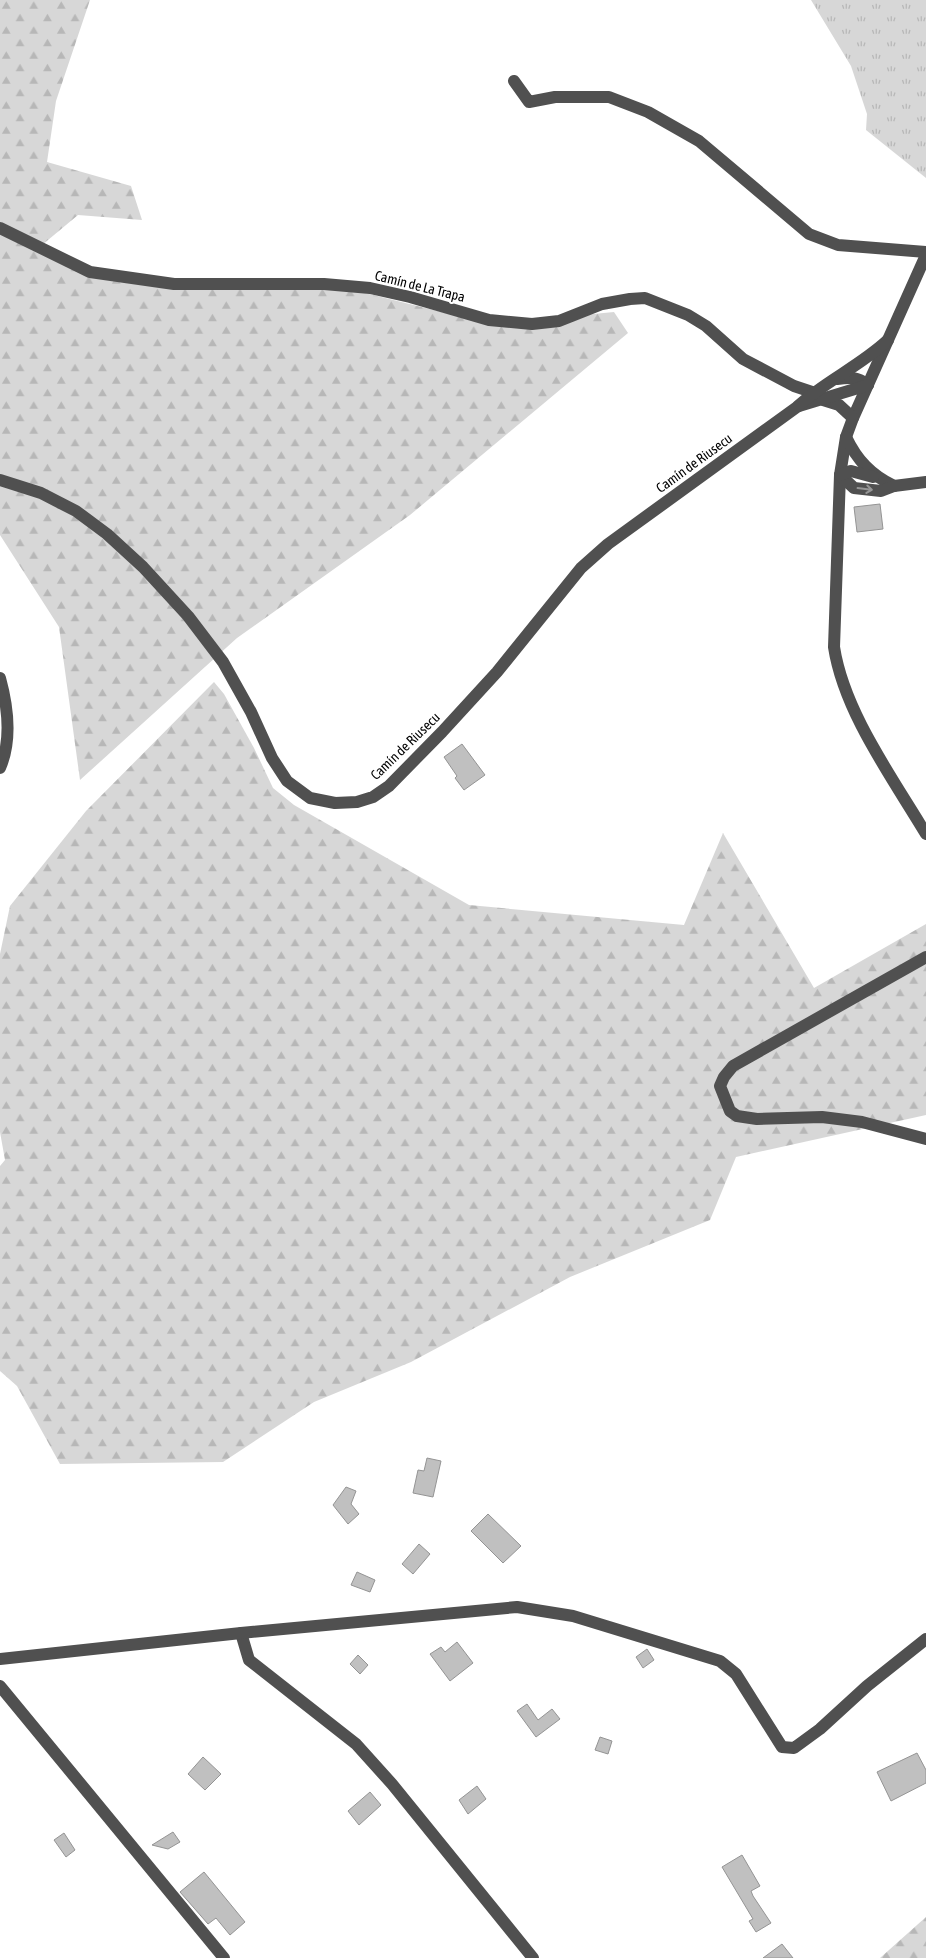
<svg xmlns="http://www.w3.org/2000/svg" width="926" height="1958" font-family="'Asap Condensed',sans-serif">
<style>
.grass{fill:url(#grass-tufts)}
.forest{fill:url(#forest-firs)}
.building{fill:#c0c0c0;stroke:#949494}
.lines{fill:none;stroke-linecap:round;stroke-linejoin:round}
.minor{stroke:#505050;stroke-width:12}
.oneway{stroke:#969696}
.labels{text-anchor:middle;dominant-baseline:central;stroke-width:4;stroke-linejoin:round;paint-order:stroke}
.street-label{font-size:14px;fill:#000;stroke:#fff}
</style>
<defs>
<pattern id="grass-tufts" width="24" height="20" patternUnits="userSpaceOnUse" patternTransform="scale(1.25)"><rect width="24" height="20" fill="#d7d7d7"/><path d="M3 7l-1-3M5 7V3M7 7l1-3M15 17l-1-3M17 17v-4M19 17l1-3" fill="none" stroke="#b7b7b7"/></pattern>
<pattern id="forest-firs" width="22" height="20" patternUnits="userSpaceOnUse" patternTransform="scale(1.25)"><rect width="22" height="20" fill="#d7d7d7"/><path d="M5 1l3.5 6h-7zM16 11l3.5 6h-7z" fill="#b7b7b7"/></pattern>
</defs>
<rect width="100%" height="100%" fill="#fff"/>
<!-- grass -->
<path class="grass" d="M811,0h115v178l-60,-48 1,-16 -16,-48z"/>
<!-- forest -->
<g class="forest">
<path d="M0,0h90l-34,101 -9,61 84,24 11,34 -64,-5 -36,30 47,30 268,16 133,33 124,-12 14,21 -218,182 -173,123 -157,142 -21,-153 -59,-92z"/>
<path d="M214,682l10,12 30,54 19,40 21,17 175,100 215,20 39,-92 91,155 112,-64v191l-190,42 -26,63 -140,57 -159,85 -97,40 -91,60 -163,2 -43,-78 -17,-15v-205l5,-6 -5,-28v-178l10,-48 76,-95z"/>
<path d="M926,1917v41h-46z"/>
</g>
<!-- building -->
<g class="building">
<path d="M880,504l3,25 -26,3 -3,-25z"/>
<path d="M462,744l23,31 -21,15 -9,-12 2,-2 -13,-19z"/>
<path d="M427,1458l14,3 -8,36 -20,-4 5,-23 6,1z"/>
<path d="M346,1487l10,4 -5,13 8,10 -11,10 -15,-19z"/>
<path d="M488,1514l33,32 -18,17 -32,-32z"/>
<path d="M419,1544l11,10 -17,20 -11,-10z"/>
<path d="M357,1572l18,8 -5,12 -19,-7z"/>
<path d="M457,1642l16,21 -23,18 -20,-27 11,-7 4,5z"/>
<path d="M647,1649l7,11 -11,8 -7,-11z"/>
<path d="M358,1655l10,10 -8,9 -10,-10z"/>
<path d="M527,1704l11,16 14,-11 8,10 -24,18 -19,-26z"/>
<path d="M600,1737l12,4 -4,13 -13,-4z"/>
<path d="M917,1753l9,17v13l-35,18 -14,-29z"/>
<path d="M203,1757l18,17 -16,16 -17,-16z"/>
<path d="M477,1786l9,13 -18,15 -9,-14z"/>
<path d="M370,1792l11,13 -22,20 -11,-14z"/>
<path d="M173,1832l7,10 -12,7 -16,-4z"/>
<path d="M64,1833l11,17 -9,7 -12,-17z"/>
<path d="M742,1855l18,31 -9,5 2,5 18,27 -15,9 -7,-11 4,-2 -31,-52z"/>
<path d="M204,1872l41,50 -15,13 -14,-17 -8,6 -28,-32z"/>
<path d="M782,1944l11,14h-30z"/>
</g>
<g class="lines">
<!-- minor -->
<g class="minor">
<path d="M514,81l15,21 26,-5h54l39,15 51,29 110,93 29,11 88,7"/>
<path d="M0,228l90,44 84,12h150l46,4 40,9 79,23 43,4 27,-3 43,-17 28,-5 15,-1 43,17 18,11 37,33 51,27 18,6"/>
<path d="M926,255l-73,163 -7,19 -6,38 -6,172c10,65 58,130 92,187"/>
<path d="M837,379c14,-2 20,-2 31,6"/>
<path d="M823,400l16,5 14,13"/>
<path d="M799,406l69,-21"/>
<path d="M846,437c11,23 25,38 48,49"/>
<path d="M840,475l14,13 27,3 13,-5 32,-4"/>
<path d="M840,475l11,-4 22,6"/>
<path d="M0,480l41,13 35,18 31,23 36,33 45,49 35,46 28,50 21,46 15,23 23,17 25,5 22,-1 16,-5 16,-11 53,-54 55,-60 84,-104 27,-24 189,-137c28,-26 62,-40 91,-67"/>
<path d="M0,678c8,29 12,62 0,90"/>
<path d="M926,957l-193,109 -9,11 -4,9 10,25 7,5 20,3 65,-2 40,5 64,17"/>
<path d="M241,1633l8,27 107,84 36,40 141,174"/>
<path d="M0,1659l241,-26 276,-26 56,9 147,45 16,13 46,73 12,1 26,-19 47,-43 59,-47"/>
<path d="M0,1686l224,272"/>
</g>
</g>
<!-- one-way arrows -->
<defs><path id="oneway-shaft" d="M-6 0H5M1.5-3L5.5 0L1.5 3" fill="none" stroke-width="1.6" stroke-linecap="round" stroke-linejoin="round" transform="scale(1.25)"/></defs>
<use class="oneway" href="#oneway-shaft" transform="translate(865 489) rotate(7)"/>
<g class="labels">
<!-- street labels -->
<g class="street-label">
<text transform="translate(420 286) rotate(14)">Camín de La Trapa</text>
<text transform="translate(694 463) rotate(-36)">Camín de Riusecu</text>
<text transform="translate(405 746) rotate(-44)">Camín de Riusecu</text>
</g>
</g>
</svg>
